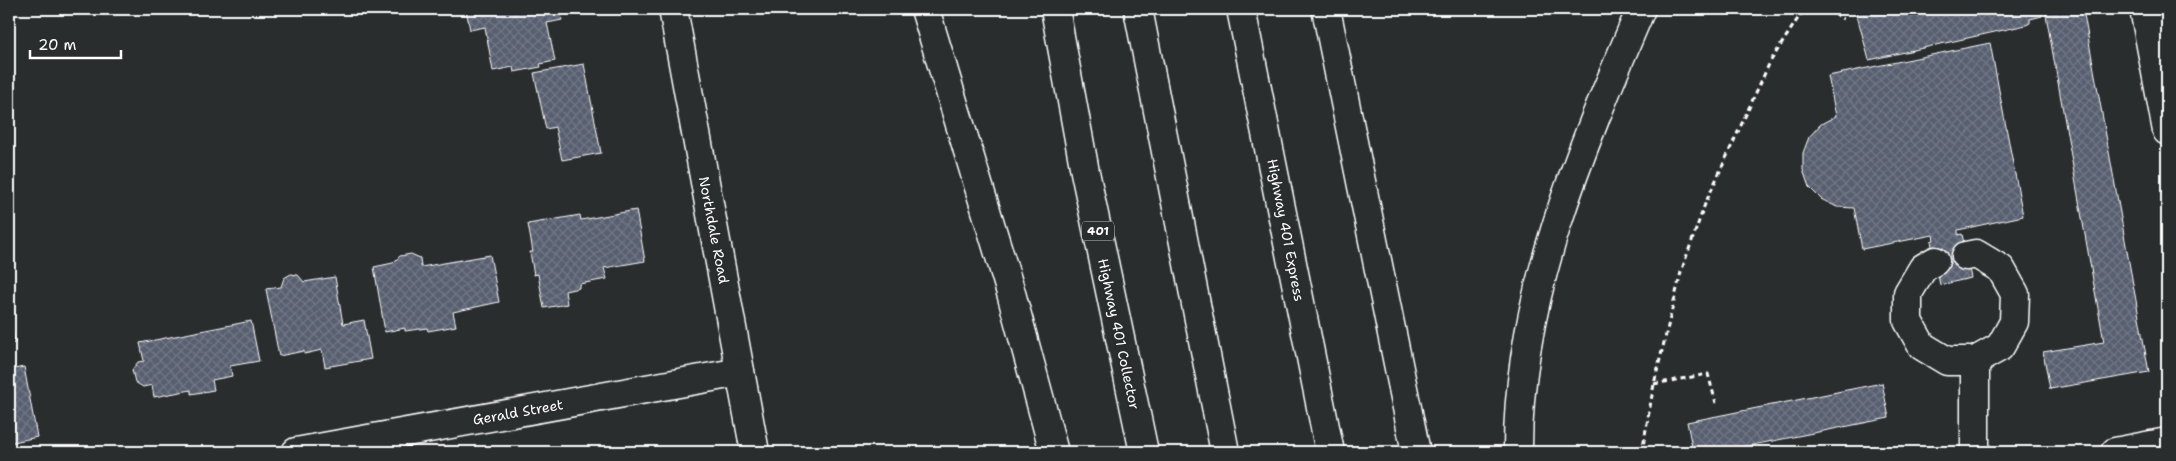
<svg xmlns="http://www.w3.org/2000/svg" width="2176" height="461" font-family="'Shantell Sans',sans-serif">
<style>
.building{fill:url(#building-cross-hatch);stroke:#fff}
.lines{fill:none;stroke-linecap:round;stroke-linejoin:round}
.minor-casing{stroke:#fff;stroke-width:31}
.highway-casing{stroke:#fff;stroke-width:31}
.path{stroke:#fff;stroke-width:3;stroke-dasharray:5 4;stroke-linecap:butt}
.minor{stroke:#2a2d2e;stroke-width:28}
.highway{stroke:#2a2d2e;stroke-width:28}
.labels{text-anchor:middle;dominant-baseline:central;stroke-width:4.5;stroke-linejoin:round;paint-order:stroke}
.shield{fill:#2a2d2e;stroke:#bfc0c0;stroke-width:1}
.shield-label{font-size:12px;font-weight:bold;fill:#fff}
.street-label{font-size:14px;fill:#fff;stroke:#2a2d2e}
</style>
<defs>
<pattern id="building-cross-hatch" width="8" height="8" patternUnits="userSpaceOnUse" patternTransform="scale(1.25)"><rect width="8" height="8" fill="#585f70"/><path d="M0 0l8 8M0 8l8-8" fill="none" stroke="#717785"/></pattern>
</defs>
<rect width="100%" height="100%" fill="#2a2d2e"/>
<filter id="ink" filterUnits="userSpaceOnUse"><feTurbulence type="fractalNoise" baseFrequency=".02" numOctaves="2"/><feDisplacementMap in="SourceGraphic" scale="10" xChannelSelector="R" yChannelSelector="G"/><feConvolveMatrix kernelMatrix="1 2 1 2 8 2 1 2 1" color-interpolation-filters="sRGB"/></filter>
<g filter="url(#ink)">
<!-- building -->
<g class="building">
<path d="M466,9h116l-21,4 1,7 -15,3 8,38 -15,3 1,3 -27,5 -1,-5 -20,4 -8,-44 -15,3z"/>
<path d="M1869,9h7v2l12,-2h152l2,7 -12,3v4l-4,2 -157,35 -13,-48z"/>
<path d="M2045,9h38l66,363 -99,17 -7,-37 61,-10z"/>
<path d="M1990,43l33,173 -65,14v5l4,-1 9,44 -31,7 -9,-44 3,-1 -1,-5 -71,14 -8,-41 -17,-1 -16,-8 -12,-12 -6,-17v-17l6,-16 12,-13 15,-8 -8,-40z"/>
<path d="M584,64l17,89 -39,7 -7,-33 -9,2 -12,-56z"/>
<path d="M636,210l9,51 -41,7 3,11 -28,5v4l-14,3 2,13 -23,4 -6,-34 -4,1 -4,-23h3l-5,-28 52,-9 1,5z"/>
<path d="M411,254l9,4 1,9 69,-12 9,47 -46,10 3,14 -28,5 -1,-3 -22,3v-3l-20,4 -11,-65 19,-4 7,-7z"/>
<path d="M291,274l7,1 6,7 31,-5 8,47 21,-4 7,39 -46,8 -3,-17 -18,4v-3l-25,5 -13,-67 15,-2 3,-9z"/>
<path d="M10,315l5,28 -6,1v-28z"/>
<path d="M251,321l8,40 -29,5 2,10 -20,4 2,10 -23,4v-4l-37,7 -2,-12 -9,2 -8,-5 -3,-12 6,-8 6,-1 -4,-18z"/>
<path d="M24,367l13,70 -28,6v-73z"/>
<path d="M1882,383l7,35 -172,34h-24l-6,-30z"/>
</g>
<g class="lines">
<defs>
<g id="minor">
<path d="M673,9l82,443"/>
<path d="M2144,9l23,122"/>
<path d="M1935,261l-12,7 -15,25v28l14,25 25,15h28l25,-14 14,-25 1,-28 -14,-25 -25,-15 -10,2"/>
<path d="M1975,361v91"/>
<path d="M296,452l444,-80"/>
<path d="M2115,452l52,-10"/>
</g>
<g id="highway">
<path d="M925,9l86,284 43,159"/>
<path d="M1055,9l30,163 59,280"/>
<path d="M1138,9l87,443"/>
<path d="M1241,9l89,443"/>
<path d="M1326,9l90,443"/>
<path d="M1518,452c-1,-155 63,-303 123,-443"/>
</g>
</defs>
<!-- minor casing -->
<use href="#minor" class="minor-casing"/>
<!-- highway casing -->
<use href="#highway" class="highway-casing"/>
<!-- path -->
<g class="path">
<path d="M1826,9l17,10"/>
<path d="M1654,384l54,-10 8,29"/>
<path d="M1642,452l12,-68 27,-112 24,-68 65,-142 34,-53"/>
</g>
<!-- minor -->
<use href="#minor" class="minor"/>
<!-- highway -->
<use href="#highway" class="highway"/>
</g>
</g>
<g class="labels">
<!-- shield labels -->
<rect class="shield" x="1082" y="221.5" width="32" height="19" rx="4"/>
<g class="shield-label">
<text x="1098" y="231">401</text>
</g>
<!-- street labels -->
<g class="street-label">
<text transform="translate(714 230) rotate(79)">Northdale Road</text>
<text transform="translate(1286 230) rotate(79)">Highway 401 Express</text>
<text transform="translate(1119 334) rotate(78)">Highway 401 Collector</text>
<text transform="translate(518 412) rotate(-10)">Gerald Street</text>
</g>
</g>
<!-- margin -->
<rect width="2176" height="461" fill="none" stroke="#2a2d2e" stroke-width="30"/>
<rect x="15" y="15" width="2146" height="431" fill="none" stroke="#fff" stroke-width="2" filter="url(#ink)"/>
<!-- scale -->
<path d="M30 50v8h91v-8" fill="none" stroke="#ffffff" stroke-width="2.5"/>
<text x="38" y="50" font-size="15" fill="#ffffff" stroke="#2a2d2e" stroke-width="4" paint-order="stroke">20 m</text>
</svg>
